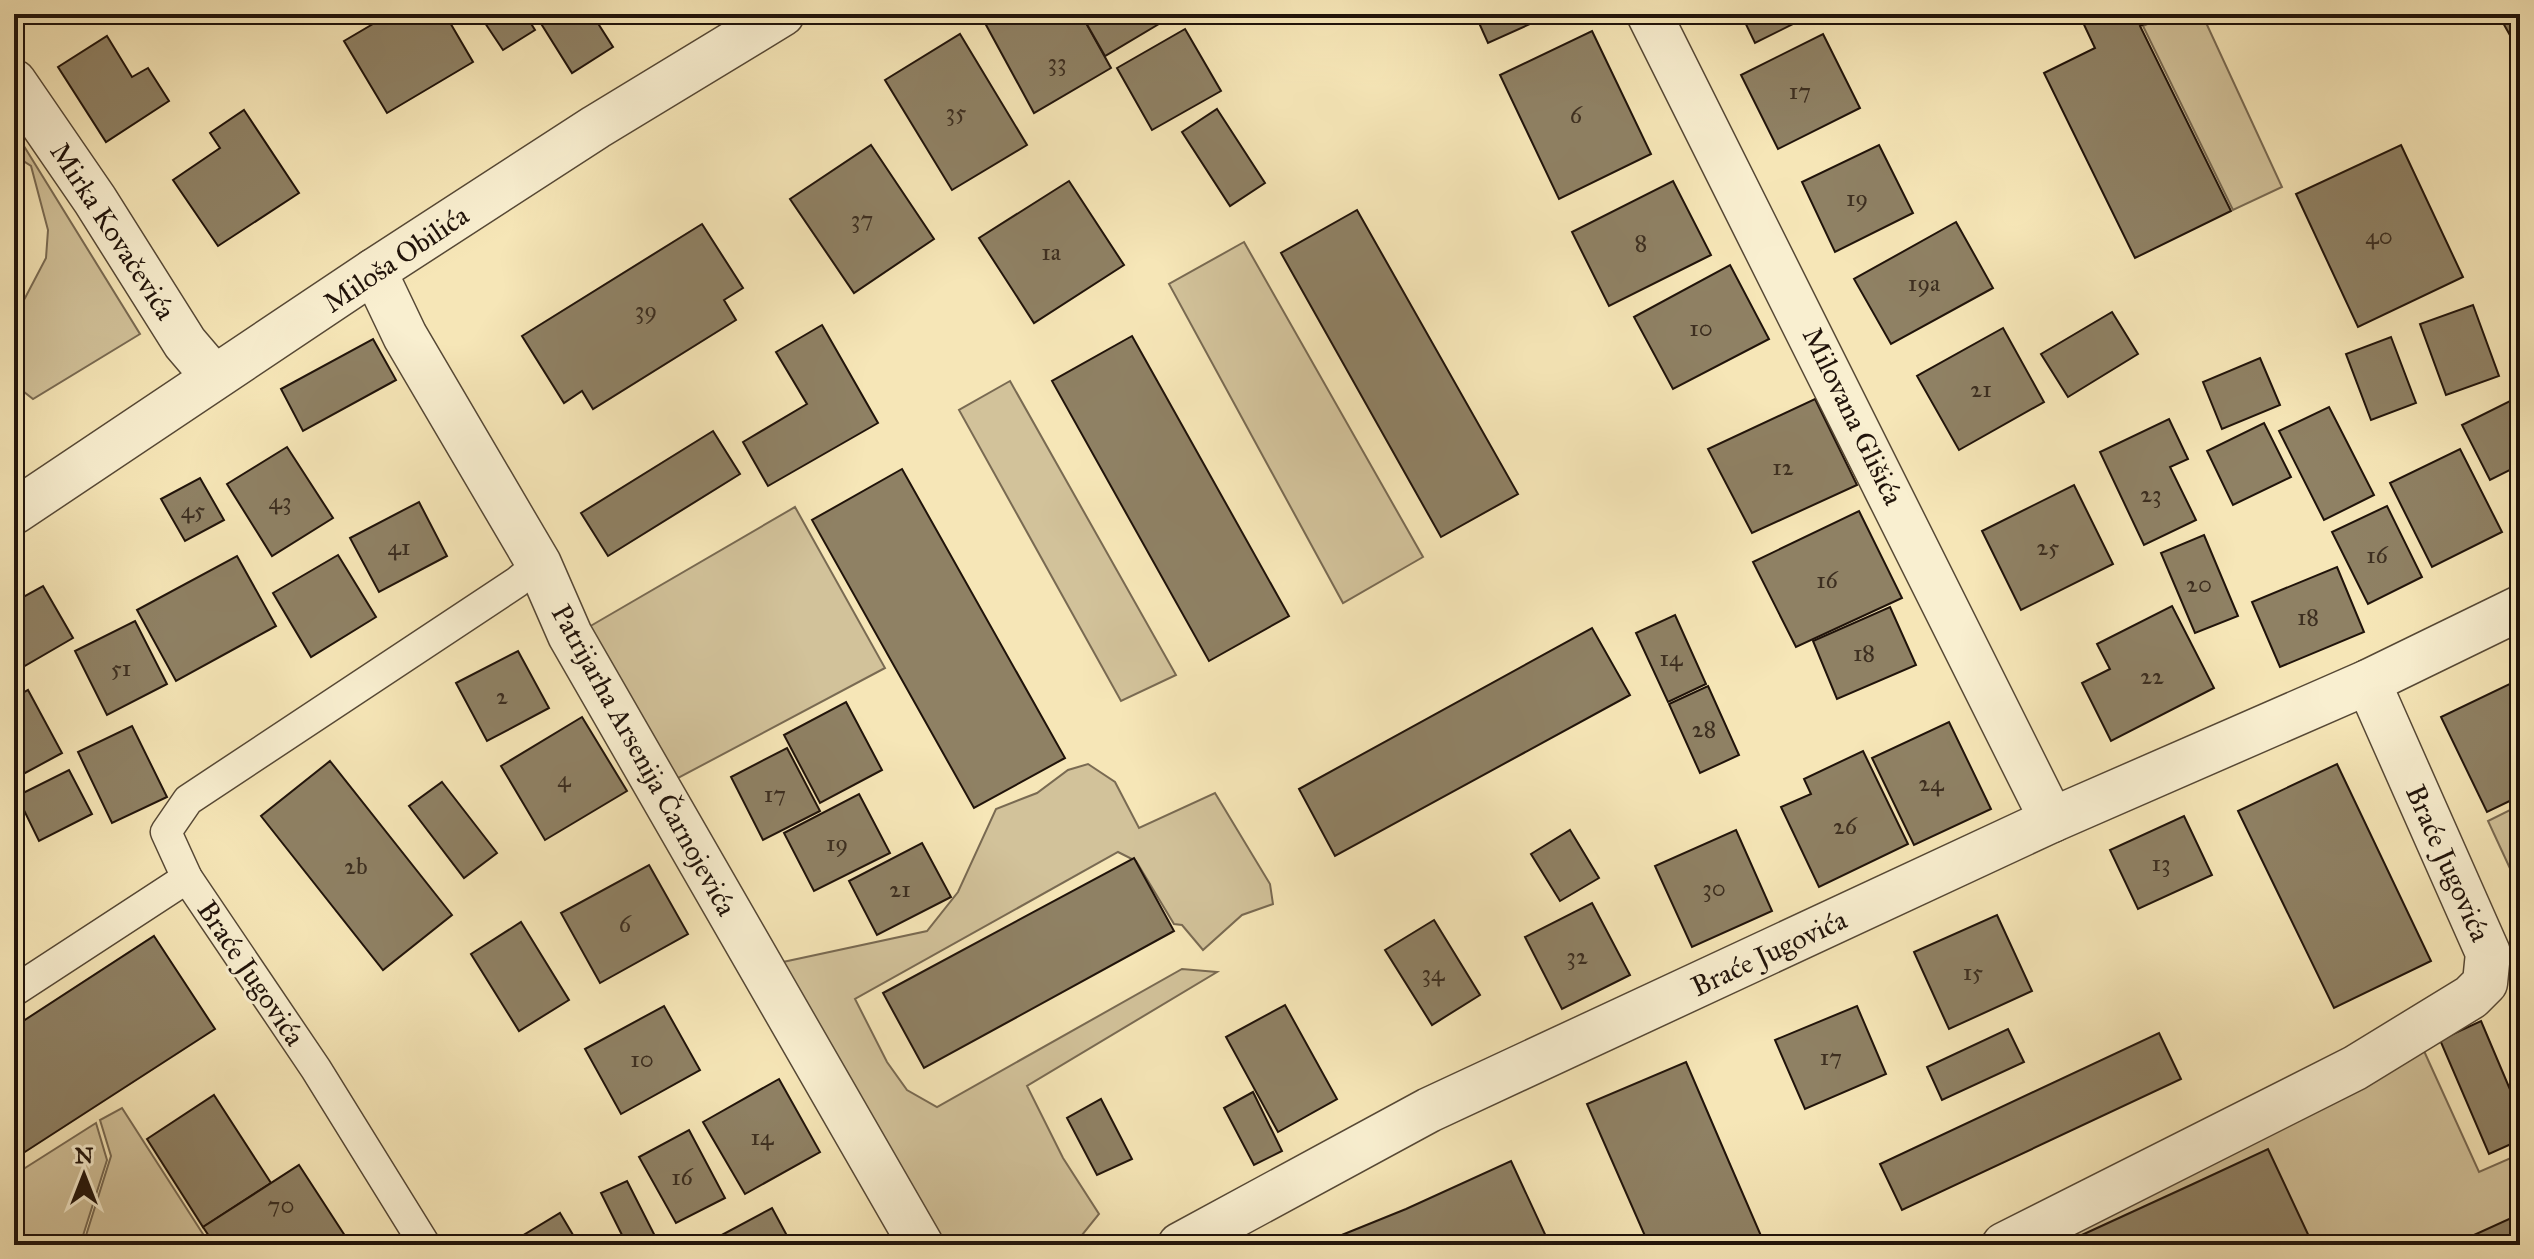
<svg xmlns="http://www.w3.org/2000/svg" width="2534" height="1259" font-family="'IM FELL Great Primer',serif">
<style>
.green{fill:#d2c29a;stroke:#796a52;stroke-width:2}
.building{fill:#8f8164;stroke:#20130a;stroke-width:2}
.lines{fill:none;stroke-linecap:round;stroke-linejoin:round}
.lane-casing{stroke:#564835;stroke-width:33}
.street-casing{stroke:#564835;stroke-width:47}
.lane{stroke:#f9efd0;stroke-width:30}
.street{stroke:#f9efd0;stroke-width:44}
.labels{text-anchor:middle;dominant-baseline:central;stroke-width:6;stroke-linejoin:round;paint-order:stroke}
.number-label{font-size:24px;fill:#3c2e20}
.street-label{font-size:28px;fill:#20130a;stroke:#f9efd0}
</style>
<rect width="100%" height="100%" fill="#f6e6b7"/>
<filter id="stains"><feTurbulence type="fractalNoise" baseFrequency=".0025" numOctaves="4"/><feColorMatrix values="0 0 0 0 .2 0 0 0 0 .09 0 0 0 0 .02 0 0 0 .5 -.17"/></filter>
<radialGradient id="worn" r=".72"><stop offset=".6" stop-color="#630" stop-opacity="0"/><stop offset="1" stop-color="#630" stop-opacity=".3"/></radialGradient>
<!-- green -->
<g class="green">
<path d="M2169,14h33l80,173 -49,23 -90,-184z"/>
<path d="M14,130l126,204 -107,65 -19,-15v-65l32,-61 2,-28 -17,-64 -17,-11z"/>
<path d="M1244,242l179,315 -80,46 -174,-319z"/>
<path d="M1010,381l166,294 -55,26 -162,-291z"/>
<path d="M795,507l90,161 -222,118 -88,-151z"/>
<path d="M1088,764l27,18 24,46 76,-35 55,91 3,20 -31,11 -39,35 -21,-25 -8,-1 -38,-63 -18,-9 -263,147 32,63 20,28 30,17 245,-138 35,3 -190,114 36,72 36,56 -25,31h-133l-158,-283 144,-31 31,-39 38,-83 41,-16 31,-23z"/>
<path d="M2520,805v85l-32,-69z"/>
<path d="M2424,1051l55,121 41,-18v91h-487l235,-113z"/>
<path d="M122,1108l88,137h-127l28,-89 -11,-36z"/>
<path d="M96,1123l11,37 -27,85h-66v-70z"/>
</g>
<!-- building -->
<g class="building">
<path d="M390,14h55l28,48 -86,51 -43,-72z"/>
<path d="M479,14h46l10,16 -32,20z"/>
<path d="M535,14h57l21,33 -41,26z"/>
<path d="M1000,14h81l30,54 -77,45 -49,-90z"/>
<path d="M1081,14h93v1l-69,41z"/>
<path d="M1475,14h77l-64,29z"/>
<path d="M1741,14h72l-58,29z"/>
<path d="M2079,14h85l-24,12 91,185 -96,47 -91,-185 51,-25z"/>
<path d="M2498,14h22v39z"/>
<path d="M1185,29l36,62 -69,39 -35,-62z"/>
<path d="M1592,31l59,123 -92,45 -59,-124z"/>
<path d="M960,34l67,111 -75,45 -67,-110z"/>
<path d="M1823,34l37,74 -82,41 -37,-74z"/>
<path d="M107,36l25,41 16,-9 21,33 -63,41 -48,-75z"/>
<path d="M1217,109l48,74 -35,23 -48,-74z"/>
<path d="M244,110l55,83 -81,53 -45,-66 47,-32 -10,-15z"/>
<path d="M871,145l63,94 -80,54 -64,-94z"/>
<path d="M1879,145l34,68 -78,39 -33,-70z"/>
<path d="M2401,145l62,132 -105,50 -62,-133z"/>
<path d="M1069,181l55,84 -90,58 -55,-85z"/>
<path d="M1673,181l38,74 -102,51 -37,-74z"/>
<path d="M1357,210l161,284 -77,43 -160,-284z"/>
<path d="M1956,222l37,66 -102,56 -37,-65z"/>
<path d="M702,224l41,64 -19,12 12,20 -143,89 -11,-18 -18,12 -42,-67z"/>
<path d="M1730,265l39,74 -96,50 -39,-72z"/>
<path d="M14,296l9,5 -9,16z"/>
<path d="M2473,305l26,71 -53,19 -26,-71z"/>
<path d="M2112,312l26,42 -70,43 -27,-43z"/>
<path d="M822,325l56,98 -110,63 -25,-44 64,-38 -31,-52z"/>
<path d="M2003,328l41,74 -85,48 -42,-74z"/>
<path d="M1132,336l157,280 -80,45 -157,-280z"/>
<path d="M2391,337l25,66 -45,17 -25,-66z"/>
<path d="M373,339l23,41 -93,51 -22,-42z"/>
<path d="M2260,358l20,47 -58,24 -19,-47z"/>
<path d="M2520,396v69l-30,15 -28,-55z"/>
<path d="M1815,399l42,86 -105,48 -44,-84z"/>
<path d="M2329,407l45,88 -50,25 -45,-89z"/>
<path d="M2169,419l19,40 -18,8 26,53 -52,25 -44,-93z"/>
<path d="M2264,423l27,54 -58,28 -26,-54z"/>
<path d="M713,431l27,43 -132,82 -27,-43z"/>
<path d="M287,447l46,71 -61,38 -45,-72z"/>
<path d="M2460,449l42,83 -70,35 -42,-84z"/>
<path d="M902,469l163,289 -91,50 -162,-288z"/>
<path d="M200,478l24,42 -39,21 -24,-42z"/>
<path d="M2074,485l39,79 -92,46 -39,-79z"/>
<path d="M419,502l28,54 -68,36 -29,-54z"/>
<path d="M2387,506l35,71 -54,27 -36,-72z"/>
<path d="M1859,511l43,87 -106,49 -43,-85z"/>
<path d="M2204,535l34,81 -43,17 -34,-80z"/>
<path d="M338,555l38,62 -65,40 -38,-64z"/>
<path d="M237,556l39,70 -100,55 -39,-71z"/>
<path d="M2337,567l27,65 -84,35 -28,-65z"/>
<path d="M43,586l30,52 -57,33 -2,-69z"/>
<path d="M2172,606l42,82 -103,53 -29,-58 28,-14 -13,-25z"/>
<path d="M1890,607l26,58 -79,34 -24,-58z"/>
<path d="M1675,615l31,69 -38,18 -32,-69z"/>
<path d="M135,621l32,63 -60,31 -32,-64z"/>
<path d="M1592,628l38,67 -295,161 -36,-67z"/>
<path d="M518,651l31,57 -62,33 -31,-58z"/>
<path d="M2520,679v117l-33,16 -46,-95z"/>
<path d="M1708,686l31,69 -39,18 -31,-69z"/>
<path d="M28,690l34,63 -48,26v-81z"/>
<path d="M846,702l36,68 -62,33 -36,-68z"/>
<path d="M582,717l45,74 -82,49 -44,-74z"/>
<path d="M1949,722l42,87 -77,36 -42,-87z"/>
<path d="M132,726l35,71 -55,26 -34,-71z"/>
<path d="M787,748l33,63 -57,29 -32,-63z"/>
<path d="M1863,751l45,93 -89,43 -38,-80 30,-13 -7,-15z"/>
<path d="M330,761l122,154 -69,55 -122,-154z"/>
<path d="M2337,764l94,197 -97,47 -96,-197z"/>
<path d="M69,770l23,44 -53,27 -22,-45z"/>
<path d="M442,782l55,71 -33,25 -55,-72z"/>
<path d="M859,794l31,59 -76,38 -30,-58z"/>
<path d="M2184,816l28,59 -74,34 -28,-59z"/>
<path d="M1570,830l29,48 -39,23 -29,-47z"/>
<path d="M1736,830l36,81 -80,36 -37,-81z"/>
<path d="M922,843l29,54 -74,38 -28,-54z"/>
<path d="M1134,858l40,73 -250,137 -41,-75z"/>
<path d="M649,865l39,69 -88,49 -39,-70z"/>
<path d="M1592,903l38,72 -68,34 -37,-72z"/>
<path d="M1997,915l35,76 -83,38 -35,-77z"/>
<path d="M1434,920l46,75 -48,30 -47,-75z"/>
<path d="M521,922l48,78 -50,31 -48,-77z"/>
<path d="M154,936l61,93 -201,130v-132z"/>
<path d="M1285,1005l52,94 -59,33 -52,-95z"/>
<path d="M664,1006l36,64 -79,44 -36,-65z"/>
<path d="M1857,1006l29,68 -81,35 -30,-69z"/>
<path d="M2481,1021l39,92v27l-31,14 -49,-114z"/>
<path d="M2008,1029l16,33 -82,38 -15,-33z"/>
<path d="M2159,1033l22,46 -279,131 -22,-46z"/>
<path d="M1686,1062l43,100 36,83h-116l-62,-141z"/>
<path d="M779,1079l41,73 -75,42 -42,-72z"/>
<path d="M1253,1092l29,59 -28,14 -30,-57z"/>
<path d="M214,1095l57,88 -68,44 -56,-88z"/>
<path d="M1101,1099l31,60 -35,16 -30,-57z"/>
<path d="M689,1130l36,68 -49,25 -37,-66z"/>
<path d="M2268,1149l45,96h-253l133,-61z"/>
<path d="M1511,1161l39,84h-233l89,-36z"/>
<path d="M299,1165l52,80h-136l-12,-18z"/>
<path d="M627,1181l30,59 -10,5h-20l-26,-52z"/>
<path d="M772,1208l20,37h-70l-4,-8z"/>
<path d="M560,1213l19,32h-72z"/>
<path d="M2520,1214v31h-68z"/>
</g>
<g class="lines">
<defs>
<g id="lane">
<path d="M14,991l173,-113"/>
<path d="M425,1245l-109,-176 -129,-191 -21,-46 22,-32 329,-218 22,-18"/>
</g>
<g id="street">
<path d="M1649,14l403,806"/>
<path d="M14,82l81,118 90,143 29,34"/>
<path d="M374,271l31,65 134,228 31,71 351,610"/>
<path d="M14,512l360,-241 222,-144 186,-113"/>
<path d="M1180,1245l249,-135 623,-290 316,-138 152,-74"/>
<path d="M2004,1245l351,-177 116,-71 14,-14 3,-30 -120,-271"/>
</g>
</defs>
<!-- lane casing -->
<use href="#lane" class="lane-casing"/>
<!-- street casing -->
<use href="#street" class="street-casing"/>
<!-- lane -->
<use href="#lane" class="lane"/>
<!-- street -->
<use href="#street" class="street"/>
</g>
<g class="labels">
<!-- number labels -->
<g class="number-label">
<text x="1057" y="62">33</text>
<text x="1800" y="91">17</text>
<text x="956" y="112">35</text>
<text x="1576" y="115">6</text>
<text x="1857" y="198">19</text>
<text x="862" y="219">37</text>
<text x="2379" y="236">40</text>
<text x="1641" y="243">8</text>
<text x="1051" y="252">1a</text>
<text x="1924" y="283">19a</text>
<text x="646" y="310">39</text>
<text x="1701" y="328">10</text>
<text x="1981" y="389">21</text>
<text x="1783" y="467">12</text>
<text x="2151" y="494">23</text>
<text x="280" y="501">43</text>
<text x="193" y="510">45</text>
<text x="399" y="547">41</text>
<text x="2048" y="547">25</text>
<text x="2377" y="555">16</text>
<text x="1827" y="580">16</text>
<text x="2199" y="584">20</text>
<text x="2308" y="617">18</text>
<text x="1864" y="653">18</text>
<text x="1671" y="658">14</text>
<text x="121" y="668">51</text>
<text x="2152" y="676">22</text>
<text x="502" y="696">2</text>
<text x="1704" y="729">28</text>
<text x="564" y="779">4</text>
<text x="1931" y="783">24</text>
<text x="775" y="794">17</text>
<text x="1845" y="826">26</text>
<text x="837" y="843">19</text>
<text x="2161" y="863">13</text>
<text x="356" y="866">2b</text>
<text x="1714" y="888">30</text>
<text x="900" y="889">21</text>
<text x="625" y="924">6</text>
<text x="1577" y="956">32</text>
<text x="1973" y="972">15</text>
<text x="1433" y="973">34</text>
<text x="1831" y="1057">17</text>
<text x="642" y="1059">10</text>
<text x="762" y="1137">14</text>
<text x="682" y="1177">16</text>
<text x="281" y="1205">70</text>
</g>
<!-- street labels -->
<g class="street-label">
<text transform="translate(113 231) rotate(57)">Mirka Kovačevića</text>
<text transform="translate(396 259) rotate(-34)">Miloša Obilića</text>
<text transform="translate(1853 416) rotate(64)">Milovana Glišića</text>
<text transform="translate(644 760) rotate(61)">Patrijarha Arsenija Čarnojevića</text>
<text transform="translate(2448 863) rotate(66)">Braće Jugovića</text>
<text transform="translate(1769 953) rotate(-25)">Braće Jugovića</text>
<text transform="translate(251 973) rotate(56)">Braće Jugovića</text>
</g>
</g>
<!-- margin -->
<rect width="2534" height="1259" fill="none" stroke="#f6e6b7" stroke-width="48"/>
<rect x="16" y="16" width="2502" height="1227" fill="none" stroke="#20130a" stroke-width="4"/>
<rect x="24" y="24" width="2486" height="1211" fill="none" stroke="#20130a" stroke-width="2"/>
<!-- north arrow -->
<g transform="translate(84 1175)" stroke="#f9efd0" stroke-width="6" paint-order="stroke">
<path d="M0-6L14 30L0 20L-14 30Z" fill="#20130a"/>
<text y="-12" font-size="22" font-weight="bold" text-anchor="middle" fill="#20130a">N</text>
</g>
<rect width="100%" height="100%" filter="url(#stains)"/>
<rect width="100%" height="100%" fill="url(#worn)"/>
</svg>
